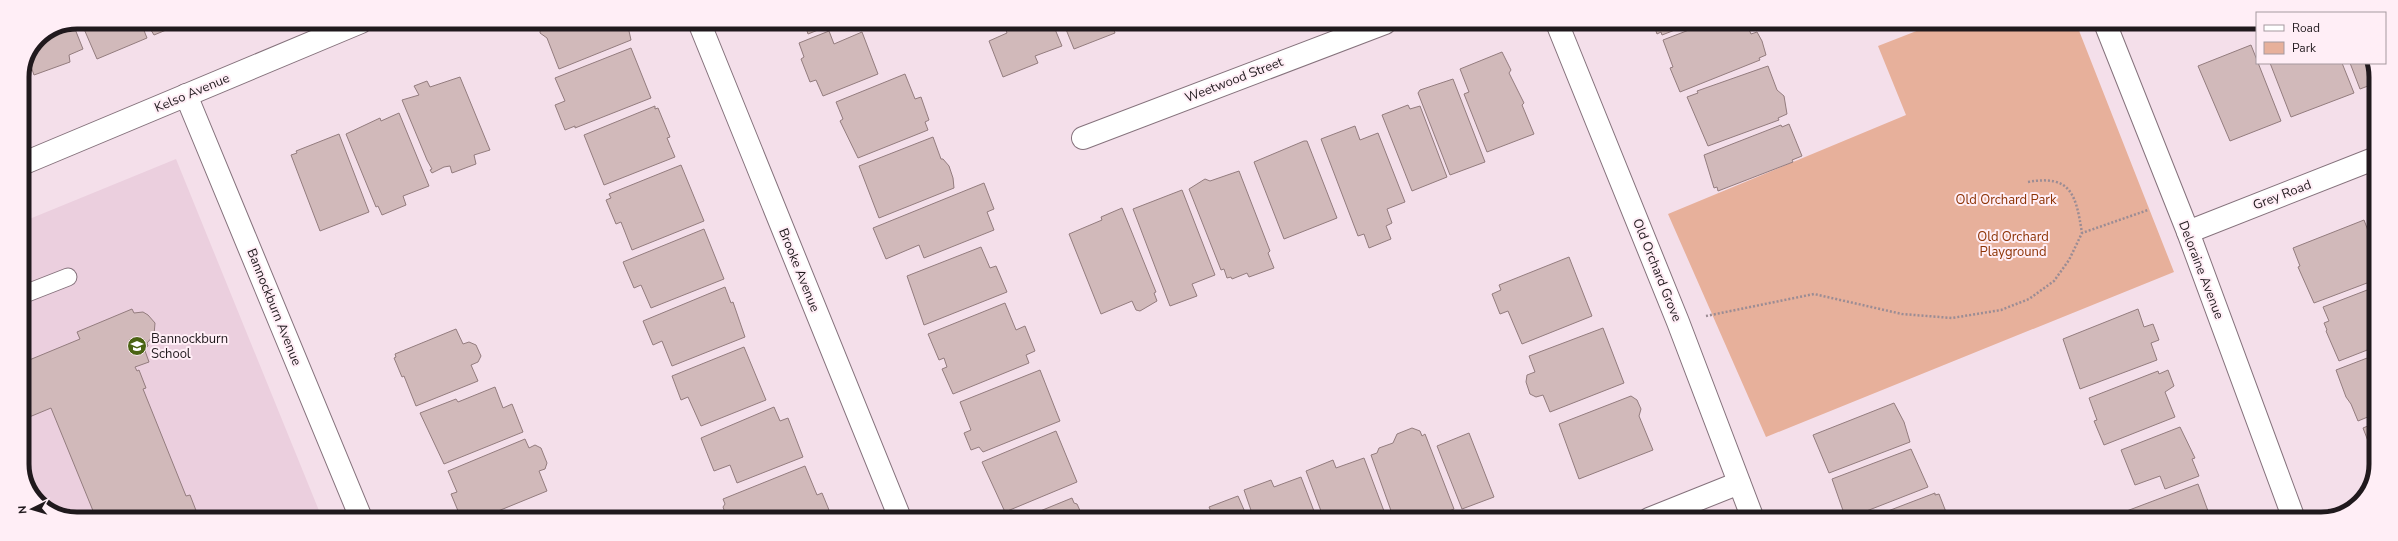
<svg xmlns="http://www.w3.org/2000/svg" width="2398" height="541" font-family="'Nunito Sans',sans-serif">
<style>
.built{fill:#ebcfde}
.green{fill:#e7b09b}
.building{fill:#d1b9ba;stroke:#937c7e}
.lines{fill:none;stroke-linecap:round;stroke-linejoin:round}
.service-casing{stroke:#85727c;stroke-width:19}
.minor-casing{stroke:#85727c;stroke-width:24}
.path{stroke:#9b8c94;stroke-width:2.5;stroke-dasharray:2 2;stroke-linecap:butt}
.service{stroke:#fff;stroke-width:17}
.minor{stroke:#fff;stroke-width:22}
.labels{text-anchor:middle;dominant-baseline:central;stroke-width:4;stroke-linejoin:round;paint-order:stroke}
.street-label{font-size:13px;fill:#20191d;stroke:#ffeef6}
.park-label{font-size:13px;fill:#8d3305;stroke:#ffeef6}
.poi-label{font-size:13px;fill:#20191d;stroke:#ffeef6;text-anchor:start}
.rim{fill:none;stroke:#20191d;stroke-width:5}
</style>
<rect width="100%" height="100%" fill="#f4dfea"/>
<!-- built -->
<path class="built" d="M176,159l146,359h-255l-29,-15 -16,-32v-249z"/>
<!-- green -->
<path class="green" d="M1937,23h139l98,249 -408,165 -98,-223 238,-99 -28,-69z"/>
<!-- building -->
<g class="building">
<path d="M81,22h56l1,3 3,-2 6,15 -50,21z"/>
<path d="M146,22h37v1l-29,12z"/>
<path d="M541,22h86l4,18 -72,29 -12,-31 -7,-5z"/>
<path d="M804,22h34l-30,12z"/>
<path d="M1003,22h49l10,24 -27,10 3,7 -35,14 -14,-36 18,-8z"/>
<path d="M1063,22h48l4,11 -41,16z"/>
<path d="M1653,23h40l-31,12 -1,-3 -4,2z"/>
<path d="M1707,23h39l5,11 6,-2 5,9 4,14 -7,3 1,2 -80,32 -10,-24 3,-1 -10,-27z"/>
<path d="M73,24l10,25 -14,6 1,7 -36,13 -5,-14 9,-23z"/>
<path d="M829,31l5,13 28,-12 16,42 -55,22 -7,-16 -6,2 -9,-23 3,-2 -5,-14z"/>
<path d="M2251,45l30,76 -51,20 -32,-75z"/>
<path d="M631,48l20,50 -76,30v-2l-10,4 -10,-25 10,-4 -10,-23z"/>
<path d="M1502,52l9,18 -2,3 15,30 -2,2 12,29 -47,18 -23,-58 5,-2 -9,-23z"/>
<path d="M2270,63h72l12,30 -63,24z"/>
<path d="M2350,63h21l5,10v10l-16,6z"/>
<path d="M1768,66l9,24 7,6 3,18 -9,4 1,2 -71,26 -21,-49 11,-4 -1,-2z"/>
<path d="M26,69l4,11 -8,8v-11z"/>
<path d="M905,74l10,25 6,-2 8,23 -4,2 3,8 -70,28 -18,-37 3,-2 -7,-17z"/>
<path d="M460,77l30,73 -16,5 2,9 -24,9 -2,-7 -6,1 -12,6 -2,-3 2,-1 -5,-9 -25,-60 17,-5 -5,-9 13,-5 3,6z"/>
<path d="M1453,79l32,83 -35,13 -32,-82 2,-3z"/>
<path d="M1408,105l2,4 10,-3 27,71 -35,14 -30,-76z"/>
<path d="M655,106v3l3,-1 12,29 -3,1 8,19 -71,28 -20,-50z"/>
<path d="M399,113l30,73 -26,10 3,9 -24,10 -4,-9 -2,1 -30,-73 34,-16 1,3z"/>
<path d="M1789,124l13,32 -10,4 1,2 -75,29 -1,-4 -3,1 -10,-33 77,-30 1,2z"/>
<path d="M1355,126l5,14 18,-7 27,69 -18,7 5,14 -6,3 5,13 -22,9 -5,-14 -6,2 -37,-97z"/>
<path d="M339,134l30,78 -49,19 -29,-76 6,-2 -1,-2z"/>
<path d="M933,137l8,22h2l6,7 4,12 1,10 -75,30 -20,-52z"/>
<path d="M1304,141h3l30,77 -53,21 -30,-77z"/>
<path d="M681,165l23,56 -72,29 -11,-28 -5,2 -10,-24 5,-2 -2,-4z"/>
<path d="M1239,171l31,80 -2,2 6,15 -25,9 -2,-4 -15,6 -1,-2 -4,1 -3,-9 -3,1 -32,-81 16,-10 5,2z"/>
<path d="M984,183l10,26 -7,3 7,18 -70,28 -5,-13 -33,14 -13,-31z"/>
<path d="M1182,190l33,85 -23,9 5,12 -27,10 -37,-97z"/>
<path d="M1122,208l34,84 -2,1 3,8 -17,10 -4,-1 -4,-9 -31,13 -32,-80 33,-14 -1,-3z"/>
<path d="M2364,220l11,29v31l-61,23 -16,-36 2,-1 -7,-18z"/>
<path d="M704,229l20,50 -73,29 -10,-23 -7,3 -11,-26z"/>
<path d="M981,247l9,21 6,-2 11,26 -83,33 -17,-49z"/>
<path d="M1569,257l23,59 -70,28 -14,-33 -8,3 -8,-20 9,-4 -2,-5z"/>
<path d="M725,287l6,16 2,-1 12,35 -73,29 -10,-25 -9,4 -10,-24z"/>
<path d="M2375,287v60l-36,14 -13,-30 1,-1 -3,-7 5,-2 -6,-14z"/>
<path d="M1005,303l11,27 9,-4 10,25 -9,4 3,8 -76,31 -11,-25 5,-2 -3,-9 -5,2 -11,-26z"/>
<path d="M132,309l2,4 9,-1 5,3 7,8 -1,12 -7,8 1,3 -4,2 5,14 -14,5 2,4 2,-1 7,18 -3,1 43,107 4,-1 7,18 -3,1 2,4h-100l-45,-110 -29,12v-57l58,-24 -3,-7z"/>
<path d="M2138,309l6,18 9,-3 6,16 -8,3 6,17 -77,29 -17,-50z"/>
<path d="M1603,328l21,55 -74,29 -7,-17 -7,2 -6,-3 -4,-12 1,-7 8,-3 -6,-16z"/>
<path d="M456,329l7,15 6,-2 7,3 5,11 -3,6 -7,3 7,16 -62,25 -12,-30 -2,1 -8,-19 2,-1 -1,-3z"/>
<path d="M744,347l22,53 -65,26 -13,-29 -7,3 -9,-24z"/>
<path d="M2375,355v59l-17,7 -7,-17 -5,-7 -10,-27z"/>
<path d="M1040,370l20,51 -77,31 -4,-5 -8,3 -7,-17 7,-3 -11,-28z"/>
<path d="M2168,370l6,16 -9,6 10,25 -71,28 -10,-24 3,-1 -8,-22 69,-27 1,3z"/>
<path d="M495,387l8,21 9,-4 11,28 -79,32 -24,-51 36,-14 2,3z"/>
<path d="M1631,396l6,4 4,9 -2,7 14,34 -74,29 -20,-55z"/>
<path d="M1894,403l10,19 6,20 -81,31 -16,-38z"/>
<path d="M774,407l6,14 8,-3 15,39 -66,26 -7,-18 -16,6 -13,-33z"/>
<path d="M2375,423v36l-12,-31z"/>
<path d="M2180,427l15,31 -3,1 7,17 -34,13 -5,-13 -25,9 -14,-35z"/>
<path d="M1412,428l8,3 2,5 3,-2 29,75 -25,10h-35l-23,-64 6,-2 2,-5 14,-5 4,-9z"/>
<path d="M1056,431l21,51 -72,30 -23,-50z"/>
<path d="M1469,433l25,64 -32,12 -25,-63z"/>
<path d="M525,439l4,9 6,-3 6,3 6,15 -2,6 -6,2 8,20 -66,27h-20l-10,-24 6,-2 -9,-21z"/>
<path d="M1911,449l17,38 -82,32 -14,-40z"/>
<path d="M1364,458l23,61h-63l-18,-48 27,-11 3,8z"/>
<path d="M805,466l12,29 5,-2 7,17 -8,3 2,3 -5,2h-91l-4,-11 2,-3 -2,-5z"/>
<path d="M1301,477l16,42h-63l-10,-29 27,-10 3,7z"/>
<path d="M2198,484l13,35h-88l2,-3 -1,-4z"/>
<path d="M1935,493v2l4,-1 9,23 -5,2h-76z"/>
<path d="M1238,496l10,23 -42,-1 7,-2 -4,-9z"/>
<path d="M1072,498l2,5 3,1 5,11 -2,3h-57z"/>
</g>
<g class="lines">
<defs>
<path id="service" d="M22,295l46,-18"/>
<g id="minor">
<path d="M699,22l201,496"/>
<path d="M1557,23l121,299 75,197"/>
<path d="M2105,23l83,209 106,287"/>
<path d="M186,95l175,423"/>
<path d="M1083,138l302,-115"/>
<path d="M22,164l339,-142"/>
<path d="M2188,232l188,-74"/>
<path d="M1649,519l90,-36"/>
</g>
</defs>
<!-- service casing -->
<use href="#service" class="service-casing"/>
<!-- minor casing -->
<use href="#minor" class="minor-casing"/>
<!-- path -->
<g class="path">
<path d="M2028,182c44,-8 48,14 54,51"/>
<path d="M1706,316l108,-22 88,20 50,4 49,-8 28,-11 25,-18 15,-21 13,-27 66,-23"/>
</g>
<!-- service -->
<use href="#service" class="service"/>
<!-- minor -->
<use href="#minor" class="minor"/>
</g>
<!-- icons -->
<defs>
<symbol id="school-disc" viewBox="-11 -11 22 22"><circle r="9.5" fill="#4a6313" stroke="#ffeef6"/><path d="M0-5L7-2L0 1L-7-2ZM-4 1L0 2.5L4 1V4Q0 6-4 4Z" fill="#fff"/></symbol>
</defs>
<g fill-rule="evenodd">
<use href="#school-disc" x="126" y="335" width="22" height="22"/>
</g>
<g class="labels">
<!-- street labels -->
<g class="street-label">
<text transform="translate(1234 80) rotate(-21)">Weetwood Street</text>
<text transform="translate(192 93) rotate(-23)">Kelso Avenue</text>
<text transform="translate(2282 195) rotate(-21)">Grey Road</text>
<text transform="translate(799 270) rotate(68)">Brooke Avenue</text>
<text transform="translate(1657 270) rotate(68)">Old Orchard Grove</text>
<text transform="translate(2201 270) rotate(69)">Deloraine Avenue</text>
<text transform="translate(274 307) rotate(68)">Bannockburn Avenue</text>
</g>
<!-- park labels -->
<g class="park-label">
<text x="2006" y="200">Old Orchard Park</text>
<text x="2013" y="237">Old Orchard<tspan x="2013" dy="15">Playground</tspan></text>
</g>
<!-- poi labels -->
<g class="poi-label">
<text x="151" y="339">Bannockburn<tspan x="151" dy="15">School</tspan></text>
</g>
</g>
<!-- crop -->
<path d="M0 0H2398V541H0ZM77 29H2321A48 48 0 0 1 2369 77V464A48 48 0 0 1 2321 512H77A48 48 0 0 1 29 464V77A48 48 0 0 1 77 29Z" fill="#ffeef6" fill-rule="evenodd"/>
<path class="rim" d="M77 29H2321A48 48 0 0 1 2369 77V464A48 48 0 0 1 2321 512H77A48 48 0 0 1 29 464V77A48 48 0 0 1 77 29Z"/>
<!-- legend -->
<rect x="2256" y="12" width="130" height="52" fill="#ffeef6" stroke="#a6999f"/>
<rect x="2264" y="25" width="20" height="6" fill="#ffffff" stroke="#a6999f"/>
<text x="2292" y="32" font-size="12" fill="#20191d">Road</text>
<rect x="2264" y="42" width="20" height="12" fill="#e7b09b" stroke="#a6999f"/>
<text x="2292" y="52" font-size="12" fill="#20191d">Park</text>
<!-- north arrow -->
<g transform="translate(32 509) rotate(265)" stroke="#ffeef6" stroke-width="3" paint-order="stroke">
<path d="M0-3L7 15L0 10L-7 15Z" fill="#20191d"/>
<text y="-6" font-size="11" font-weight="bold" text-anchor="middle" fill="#20191d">N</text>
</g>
</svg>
